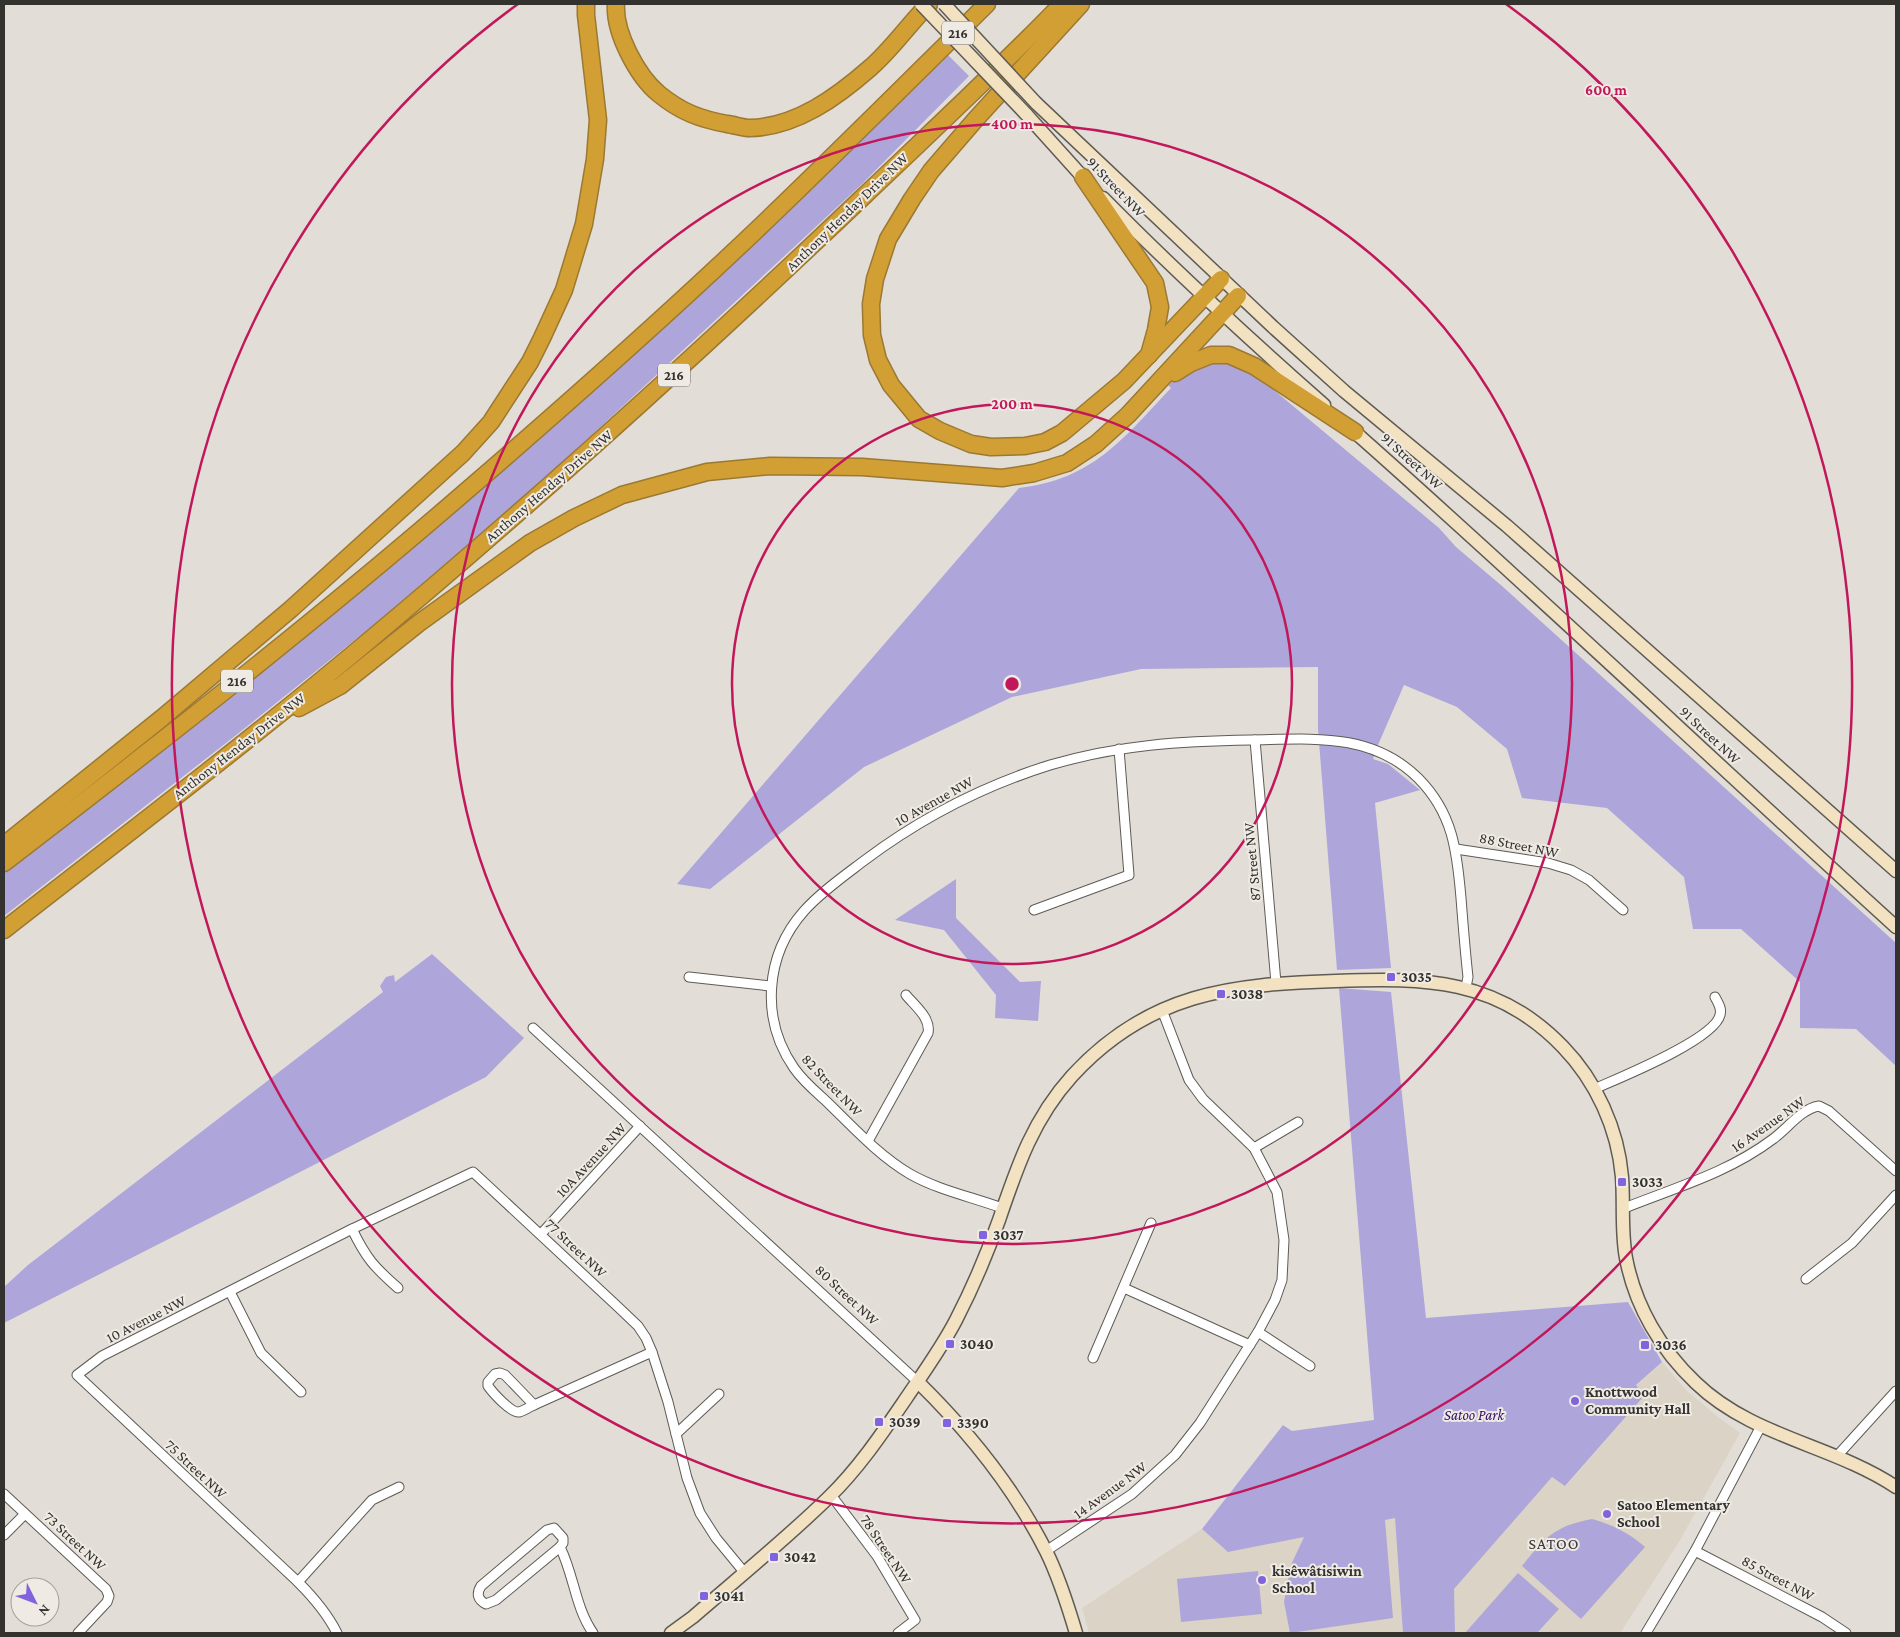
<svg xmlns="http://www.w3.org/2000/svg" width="1900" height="1637" font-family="'Crimson Pro',serif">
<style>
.built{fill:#dbd3c5}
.green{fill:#aea5db}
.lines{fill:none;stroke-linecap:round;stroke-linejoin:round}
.street-casing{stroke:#5e5b55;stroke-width:11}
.secondary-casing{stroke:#5e5b55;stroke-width:15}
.highway-casing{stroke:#9b7932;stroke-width:19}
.street{stroke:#fff;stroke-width:9}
.secondary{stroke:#f2e2c2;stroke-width:12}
.highway{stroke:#d29f34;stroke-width:16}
.secondary-bridge-casing{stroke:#5e5b55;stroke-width:15;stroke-linecap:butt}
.secondary-bridge{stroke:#f2e2c2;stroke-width:12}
.ring{fill:none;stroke:#c2185b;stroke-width:2.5}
.poi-dot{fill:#8263de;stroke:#efebe4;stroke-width:2}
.labels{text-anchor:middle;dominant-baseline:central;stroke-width:4;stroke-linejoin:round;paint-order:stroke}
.shield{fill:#efebe4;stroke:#6c6a65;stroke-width:1}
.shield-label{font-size:14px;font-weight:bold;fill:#34322f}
.street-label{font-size:15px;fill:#34322f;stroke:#efebe4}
.poi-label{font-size:15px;font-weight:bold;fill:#34322f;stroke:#efebe4;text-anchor:start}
.park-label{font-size:15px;font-style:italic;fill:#300f69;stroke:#efebe4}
.neighbourhood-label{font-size:16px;letter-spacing:1px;fill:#3b3832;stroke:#efebe4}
.centre{fill:#c2185b;stroke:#efebe4;stroke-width:2.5}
.ring-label{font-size:15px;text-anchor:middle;font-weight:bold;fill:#c2185b;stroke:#efebe4;stroke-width:4;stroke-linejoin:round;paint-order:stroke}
</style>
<rect width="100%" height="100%" fill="#e2ded7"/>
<!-- built -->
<g class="built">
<path d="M1662,1362l24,28 32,27 22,16 -61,109 -59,91h-165l-1,-44 98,-112 14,9 78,-90 -8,-10z"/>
<path d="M1395,1518l8,115h-314l-7,-25 120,-79 26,23z"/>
</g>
<!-- green -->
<g class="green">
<path d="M948,55l21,21 -106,107 -324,301 -168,143 -136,109 -231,180v-46l287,-225z"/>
<path d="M1210,362c23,0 33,6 52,18l177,148 17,19 46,39 394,357v123l-40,-37 -56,-1v-46l-59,-53h-48l-9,-52 -77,-69 -85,-10 -15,-49 -50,-42 -53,-22 -26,60 -5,14 15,5 32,26 -45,13 16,165 -54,2 -19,-241v-62l-177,2 -129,28 -148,70 -154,122 -33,-5 342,-396c74,-9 103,-48 152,-100l-3,-3 15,-12z"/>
<path d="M956,879v39l64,64 21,-1 -3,40 -43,-3 1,-23 -52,-65 -49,-10z"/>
<path d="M432,954l92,84 -38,39 -482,246v-36l24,-22 355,-273 -3,-6 6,-9 8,-2 1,7z"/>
<path d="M1339,988l52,4 35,326 202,-16 34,60 -26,23 8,11 -79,90 -13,-9 -98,112 1,44h-52l-8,-115 -10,2 8,98 -103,15 -6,-31 7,-37 13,-28 -76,15 -26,-23 81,-104 9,6 82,-11z"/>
<path d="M1592,1519c21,6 37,14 53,28l-64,72 -59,-53c23,-29 33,-40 70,-47z"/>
<path d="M1258,1571l4,43 -81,8 -4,-43z"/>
<path d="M1518,1573l41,36 -22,24h-72z"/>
</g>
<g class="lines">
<defs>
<g id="street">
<path d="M1255,740l21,243"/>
<path d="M1456,849l92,14 23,7 18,10 34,30"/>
<path d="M1034,910l95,-35 -10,-126"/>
<path d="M689,977l81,9"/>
<path d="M533,1028l385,354"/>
<path d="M1594,1089c25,-11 120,-49 126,-74 2,-7 -2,-12 -5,-18"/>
<path d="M868,1141l60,-108c3,-15 -13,-27 -22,-38"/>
<path d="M1254,1148l44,-26"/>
<path d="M1002,1208c-30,-11 -64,-18 -92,-34 -32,-19 -58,-48 -84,-73 -11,-10 -23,-20 -32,-33 -34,-49 -29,-113 10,-157 17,-19 40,-35 61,-51 56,-42 118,-74 185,-95 68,-20 131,-24 201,-25 61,-1 120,-8 167,38 35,35 39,73 43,120 2,26 4,52 7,79l-2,10"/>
<path d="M1622,1209c52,-21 106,-36 151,-70 15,-11 28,-30 46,-33l10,5 67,60"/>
<path d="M352,1229c14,29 22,38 46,59"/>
<path d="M541,1234l99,-108"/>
<path d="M1806,1279l46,-36 44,-48"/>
<path d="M1124,1288l126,57"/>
<path d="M230,1292l31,61 40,39"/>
<path d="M1258,1332l52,34"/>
<path d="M1093,1358l58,-135"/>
<path d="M500,1373l5,2 29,30c-5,2 -10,6 -15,7 -8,1 -26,-19 -31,-26v-4l7,-8z"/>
<path d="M534,1405l118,-53"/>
<path d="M676,1434l43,-40"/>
<path d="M1837,1456l59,-65"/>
<path d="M4,1494l102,95 3,7 -2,6 -29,31"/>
<path d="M831,1495l46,61 38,64 -17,13"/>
<path d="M554,1528l9,10v5l-3,4 -64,53 -10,4c-8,-4 -10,-10 -5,-18l66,-56z"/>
<path d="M4,1535l21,-21"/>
<path d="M560,1547c14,28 15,60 33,86"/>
<path d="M1046,1551l86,-57 43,-39 25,-32 58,-91 17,-32 7,-20 2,-40 -7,-48 -23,-44 -51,-49 -14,-19 -27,-70"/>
<path d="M1695,1551l127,66 24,16"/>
<path d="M298,1582l74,-82 27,-13"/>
<path d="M337,1633c-10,-20 -23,-35 -39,-51l-221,-207 25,-19 248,-126 123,-58 144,134 21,20 8,12 6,14 16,50 19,76 13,35 16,25 28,34"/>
<path d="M1646,1633l49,-82 66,-125"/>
</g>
<g id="secondary">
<path d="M1036,103l237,224 71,64 163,135 389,345"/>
<path d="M1026,114l63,70"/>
<path d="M1103,198c71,72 145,140 221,207"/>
<path d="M1348,426c186,164 365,335 548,501"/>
<path d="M918,1382c50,49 96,106 128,169 13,26 22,55 30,82"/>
<path d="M671,1633l22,-16c45,-39 93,-78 136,-120 30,-29 54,-65 78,-100 17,-25 35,-50 49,-77 16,-31 31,-66 43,-100 18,-53 34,-101 73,-144 76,-83 159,-92 264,-95 89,-3 161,-3 227,66 33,34 55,82 59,130 2,27 -1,54 4,81 9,48 35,92 70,125 56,54 137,62 200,104"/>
</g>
<g id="highway">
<path d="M616,4c-2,28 21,72 43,90 22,18 41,25 68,30 8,1 16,4 23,4 46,-1 87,-31 120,-60 21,-18 39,-44 59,-64"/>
<path d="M1081,4l-106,116 -44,51 -19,28 -24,40 -13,40 -4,25 1,31 6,25 13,25 28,34 21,12 31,13 20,3 34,-1 20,-4 17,-9 62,-52 97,-102"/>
<path d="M1083,177l72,106 5,24 -4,23 -7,25"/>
<path d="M1175,373l16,-10 20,-8h18l25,11 101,66"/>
<path d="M299,708l41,-22 79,-63 111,-80 44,-25 48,-23 85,-23 63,-6 92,1 140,11 32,-5 33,-10 29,-19 32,-29 110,-119"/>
<path d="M4,845l158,-127 129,-109 172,-156 28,-31 39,-60 12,-24 22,-48 20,-66 11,-65 3,-39 -12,-105v-11"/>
<path d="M4,863c156,-120 311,-241 460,-370 103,-89 205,-179 303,-273 74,-71 147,-144 220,-216"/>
<path d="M4,930c119,-93 239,-184 355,-281 174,-145 341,-297 505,-453 67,-64 134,-126 198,-192"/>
</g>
</defs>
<!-- street casing -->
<use href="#street" class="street-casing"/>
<!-- secondary casing -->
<use href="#secondary" class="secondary-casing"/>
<!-- highway casing -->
<use href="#highway" class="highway-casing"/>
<!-- street -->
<use href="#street" class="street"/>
<!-- secondary -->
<use href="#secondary" class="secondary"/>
<!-- highway -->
<use href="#highway" class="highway"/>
<defs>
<g id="secondary-bridge">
<path d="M921,4l105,110"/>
<path d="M944,4l92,99"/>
</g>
</defs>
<!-- secondary-bridge casing -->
<use href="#secondary-bridge" class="secondary-bridge-casing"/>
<!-- secondary-bridge -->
<use href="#secondary-bridge" class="secondary-bridge"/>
</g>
<!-- distance rings -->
<g class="ring">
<circle cx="1012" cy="684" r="280"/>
<circle cx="1012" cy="684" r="560"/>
<path d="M1506 4A840 840 0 1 1 518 4"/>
</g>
<!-- markers -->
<g class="poi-dot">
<rect x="1386" y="972" width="10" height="10" rx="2.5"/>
<rect x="1216" y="989" width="10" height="10" rx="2.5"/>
<rect x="1617" y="1177" width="10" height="10" rx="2.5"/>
<rect x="978" y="1230" width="10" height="10" rx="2.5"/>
<rect x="945" y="1339" width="10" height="10" rx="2.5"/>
<rect x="1640" y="1340" width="10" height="10" rx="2.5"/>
<circle cx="1575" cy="1401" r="5"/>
<rect x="874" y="1417" width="10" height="10" rx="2.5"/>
<rect x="942" y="1418" width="10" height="10" rx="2.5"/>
<circle cx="1607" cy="1514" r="5"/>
<rect x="769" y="1552" width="10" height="10" rx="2.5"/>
<circle cx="1262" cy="1580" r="5"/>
<rect x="699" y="1591" width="10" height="10" rx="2.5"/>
</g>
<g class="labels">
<!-- shield labels -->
<g class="shield">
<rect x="942" y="21.5" width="32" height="23" rx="4"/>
<rect x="658" y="363.5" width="32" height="23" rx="4"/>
<rect x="221" y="669.5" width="32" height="23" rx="4"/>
</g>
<g class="shield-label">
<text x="958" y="33">216</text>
<text x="674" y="375">216</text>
<text x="237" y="681">216</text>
</g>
<!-- street labels -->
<g class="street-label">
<text transform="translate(1116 187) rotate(46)">91 Street NW</text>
<text transform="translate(847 212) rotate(-44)">Anthony Henday Drive NW</text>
<text transform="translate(1412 461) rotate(42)">91 Street NW</text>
<text transform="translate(549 486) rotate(-41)">Anthony Henday Drive NW</text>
<text transform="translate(1710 735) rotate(43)">91 Street NW</text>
<text transform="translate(239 746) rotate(-38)">Anthony Henday Drive NW</text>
<text transform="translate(934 801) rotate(-29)">10 Avenue NW</text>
<text transform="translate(1519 845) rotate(11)">88 Street NW</text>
<text transform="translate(1252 862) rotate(-95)">87 Street NW</text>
<text transform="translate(832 1085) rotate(46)">82 Street NW</text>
<text transform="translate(1768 1124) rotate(-35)">16 Avenue NW</text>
<text transform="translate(591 1160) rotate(-47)">10A Avenue NW</text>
<text transform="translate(576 1248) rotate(43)">77 Street NW</text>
<text transform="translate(847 1295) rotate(43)">80 Street NW</text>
<text transform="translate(146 1319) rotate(-27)">10 Avenue NW</text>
<text transform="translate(196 1469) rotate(43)">75 Street NW</text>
<text transform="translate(1110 1490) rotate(-36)">14 Avenue NW</text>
<text transform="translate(75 1541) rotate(43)">73 Street NW</text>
<text transform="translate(886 1549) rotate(56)">78 Street NW</text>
<text transform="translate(1778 1578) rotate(28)">85 Street NW</text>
</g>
<!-- poi labels -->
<g class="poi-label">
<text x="1401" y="977">3035</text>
<text x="1231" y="994">3038</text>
<text x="1632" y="1182">3033</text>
<text x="993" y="1235">3037</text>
<text x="960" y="1344">3040</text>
<text x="1655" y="1345">3036</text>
<text x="1585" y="1392">Knottwood<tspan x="1585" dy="17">Community Hall</tspan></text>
<text x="889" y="1422">3039</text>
<text x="957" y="1423">3390</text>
<text x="1617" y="1505">Satoo Elementary<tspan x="1617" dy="17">School</tspan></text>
<text x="784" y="1557">3042</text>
<text x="1272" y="1571">kisêwâtisiwin<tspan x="1272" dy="17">School</tspan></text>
<text x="714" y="1596">3041</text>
</g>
<!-- park labels -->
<g class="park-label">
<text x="1474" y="1415">Satoo Park</text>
</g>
<!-- neighbourhood labels -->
<g class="neighbourhood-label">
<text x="1554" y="1543">SATOO</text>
</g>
</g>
<circle cx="1012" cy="684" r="8" class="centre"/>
<g class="ring-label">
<text x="1606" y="95">600 m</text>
<text x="1012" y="129">400 m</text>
<text x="1012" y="409">200 m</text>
</g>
<!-- border -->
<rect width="1900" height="1637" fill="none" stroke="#34322f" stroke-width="10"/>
<!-- north arrow -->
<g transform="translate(35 1602) rotate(132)"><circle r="24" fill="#efebe4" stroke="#a4a19c"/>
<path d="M0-4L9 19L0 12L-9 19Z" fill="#8263de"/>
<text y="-8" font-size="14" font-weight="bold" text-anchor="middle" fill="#34322f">N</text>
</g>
</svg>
